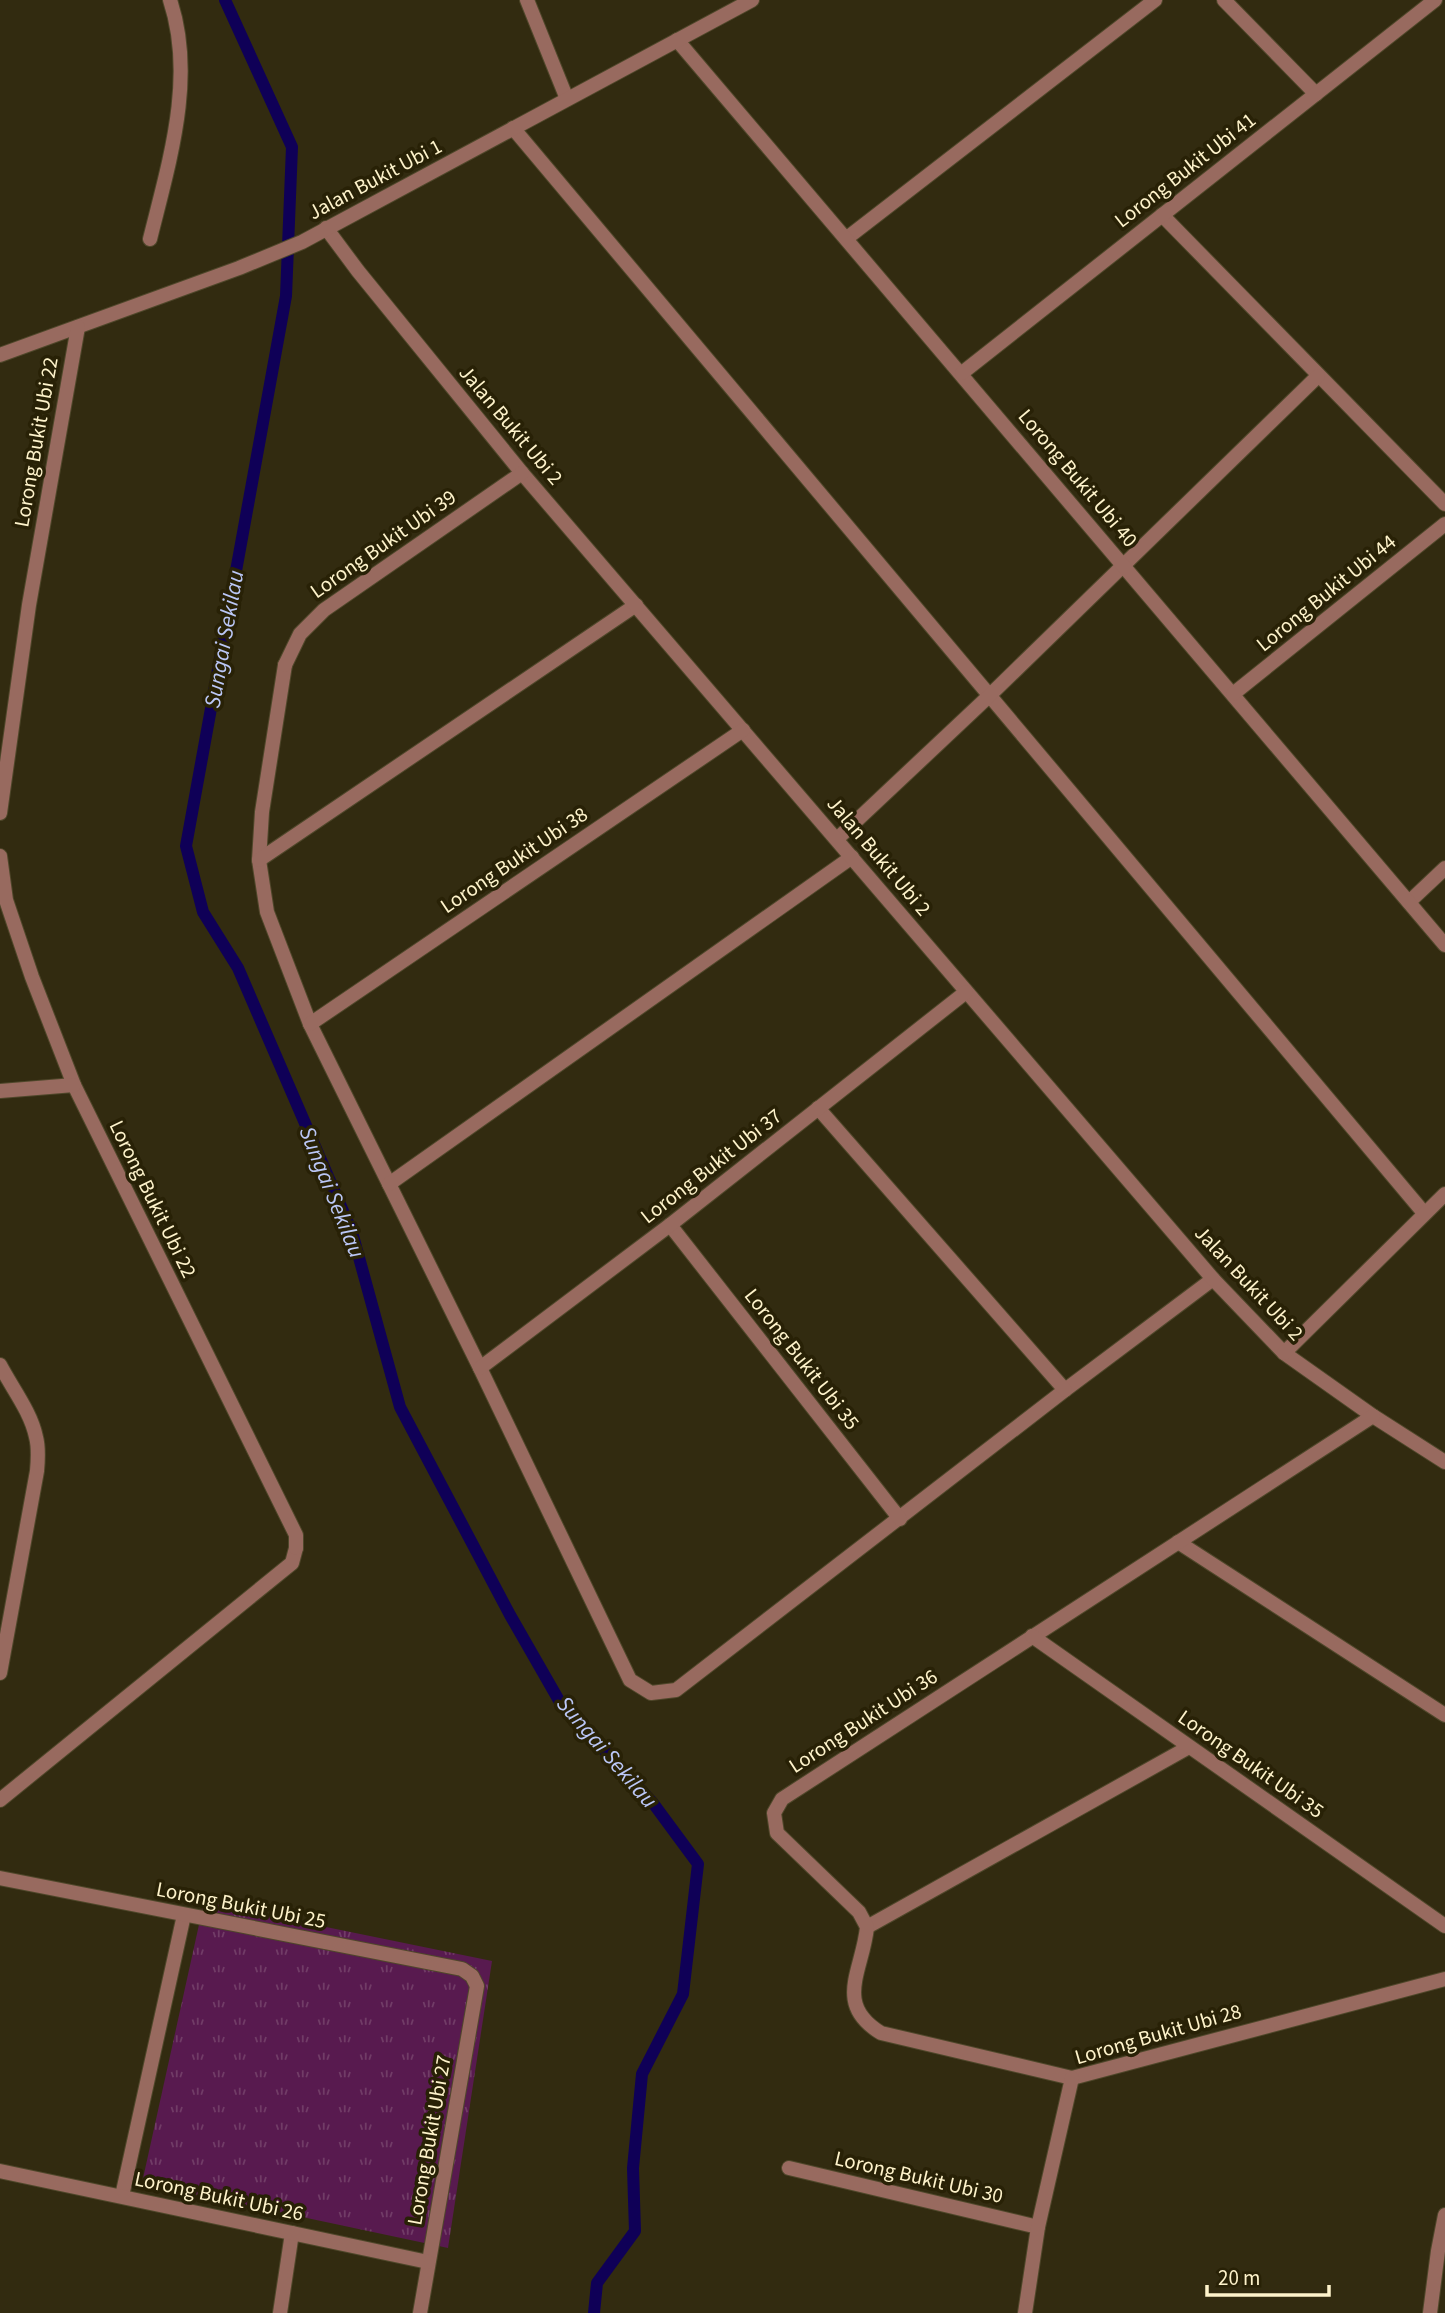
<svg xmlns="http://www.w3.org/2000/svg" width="1445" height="2313" font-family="'Source Sans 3',sans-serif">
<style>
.park{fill:url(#park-tufts)}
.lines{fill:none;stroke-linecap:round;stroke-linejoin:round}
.stream{stroke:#0f0057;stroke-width:12}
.lane-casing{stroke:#4f472a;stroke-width:16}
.street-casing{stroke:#4f472a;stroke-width:16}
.lane{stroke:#986a5f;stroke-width:14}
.street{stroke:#986a5f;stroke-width:14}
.labels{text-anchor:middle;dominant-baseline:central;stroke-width:7;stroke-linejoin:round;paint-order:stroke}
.street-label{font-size:21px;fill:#fef3cb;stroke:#282106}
.water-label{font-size:23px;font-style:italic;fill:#bbc7f6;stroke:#282106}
</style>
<defs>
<pattern id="park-tufts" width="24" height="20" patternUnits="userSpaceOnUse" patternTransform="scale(1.75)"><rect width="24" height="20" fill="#581a4f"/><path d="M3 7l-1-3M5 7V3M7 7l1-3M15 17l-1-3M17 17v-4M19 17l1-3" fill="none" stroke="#713c67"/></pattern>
</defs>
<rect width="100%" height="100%" fill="#322b10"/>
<!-- park -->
<path class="park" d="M204,1902l288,59 -44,287 -306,-65z"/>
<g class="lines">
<!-- stream -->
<path class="stream" d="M225,0l67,147 -6,149 -100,550 17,66 35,56 114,264 48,175 110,208 51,89 92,99 45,61 -15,130 -41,80 -9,94 2,63 -38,52 -3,30"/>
<defs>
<g id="lane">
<path d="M1224,0l92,94"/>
<path d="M513,128l911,1085"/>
<path d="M1162,215l283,289"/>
<path d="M847,238l308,-238"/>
<path d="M285,665l-23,147 -3,48 8,52 43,112 170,344 150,312 21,13 25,-3 389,-300 148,-111"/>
<path d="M837,839l152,-143 329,-320"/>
<path d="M259,860l377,-255"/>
<path d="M1409,902l36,-34"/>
<path d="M818,1108l247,282"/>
<path d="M389,1184l463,-327"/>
<path d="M0,1365c12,23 31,47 36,72 3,11 2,23 1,34l-37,202"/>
<path d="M1178,1542l267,173"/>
<path d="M0,1800l292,-237 4,-15"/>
<path d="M867,1927l322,-180"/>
<path d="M122,2196l62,-281"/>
<path d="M280,2313l12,-80"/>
</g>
<g id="street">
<path d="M527,0l40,99"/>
<path d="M677,40l768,905"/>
<path d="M326,228l32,43 164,202 691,806 71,74 89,63 72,46"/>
<path d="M150,239c19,-77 46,-161 20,-239"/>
<path d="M0,355l239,-87 63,-26 450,-242"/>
<path d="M962,373l473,-373"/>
<path d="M285,665l15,-31 24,-24 198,-137"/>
<path d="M1233,694l212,-170"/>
<path d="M0,813l29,-208 49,-278"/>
<path d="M0,856l6,44 26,77 42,108 222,450v13"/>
<path d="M310,1024l433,-294"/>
<path d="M0,1091l74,-6"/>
<path d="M670,1225l230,294"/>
<path d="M1284,1353l161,-159"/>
<path d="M480,1368l190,-143 296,-233"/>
<path d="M1373,1416l-591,383 -8,14 3,20 82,79 8,15c-4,43 -34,77 14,106l191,45 373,-99"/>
<path d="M1032,1636l413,290"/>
<path d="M0,1878l462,91 10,7 5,10 -57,327"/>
<path d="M789,2168l249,59"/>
<path d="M0,2171l428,91"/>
<path d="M1025,2313l13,-86 34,-149"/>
<path d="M1430,2313l8,-62 7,-36"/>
</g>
</defs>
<!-- lane casing -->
<use href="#lane" class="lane-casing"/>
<!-- street casing -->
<use href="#street" class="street-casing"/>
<!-- lane -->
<use href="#lane" class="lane"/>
<!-- street -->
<use href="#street" class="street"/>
</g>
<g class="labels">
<!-- street labels -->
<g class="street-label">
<text transform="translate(1185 170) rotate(-38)">Lorong Bukit Ubi 41</text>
<text transform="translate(375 179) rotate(-28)">Jalan Bukit Ubi 1</text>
<text transform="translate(511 425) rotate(50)">Jalan Bukit Ubi 2</text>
<text transform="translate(36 442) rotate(-80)">Lorong Bukit Ubi 22</text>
<text transform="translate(1078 478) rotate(50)">Lorong Bukit Ubi 40</text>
<text transform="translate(383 544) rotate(-35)">Lorong Bukit Ubi 39</text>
<text transform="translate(1326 593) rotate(-39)">Lorong Bukit Ubi 44</text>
<text transform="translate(879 856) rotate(50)">Jalan Bukit Ubi 2</text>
<text transform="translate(514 860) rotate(-34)">Lorong Bukit Ubi 38</text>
<text transform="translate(711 1166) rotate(-38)">Lorong Bukit Ubi 37</text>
<text transform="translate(153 1199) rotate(64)">Lorong Bukit Ubi 22</text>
<text transform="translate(1249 1283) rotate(47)">Jalan Bukit Ubi 2</text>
<text transform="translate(802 1359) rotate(52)">Lorong Bukit Ubi 35</text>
<text transform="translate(863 1721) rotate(-33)">Lorong Bukit Ubi 36</text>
<text transform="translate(1251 1764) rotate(35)">Lorong Bukit Ubi 35</text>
<text transform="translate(241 1905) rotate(11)">Lorong Bukit Ubi 25</text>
<text transform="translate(1158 2034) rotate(-16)">Lorong Bukit Ubi 28</text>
<text transform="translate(429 2140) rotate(-80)">Lorong Bukit Ubi 27</text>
<text transform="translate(919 2177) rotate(13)">Lorong Bukit Ubi 30</text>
<text transform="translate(219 2196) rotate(12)">Lorong Bukit Ubi 26</text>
</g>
<!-- water labels -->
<g class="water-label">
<text transform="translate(224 639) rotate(-80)">Sungai Sekilau</text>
<text transform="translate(332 1192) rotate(68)">Sungai Sekilau</text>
<text transform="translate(607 1752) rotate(49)">Sungai Sekilau</text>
</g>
</g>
<!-- scale -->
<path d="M1207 2285v10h122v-10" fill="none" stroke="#fef3cb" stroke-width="3.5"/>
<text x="1218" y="2285" font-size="21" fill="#fef3cb" stroke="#282106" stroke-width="5" paint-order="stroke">20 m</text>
</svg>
